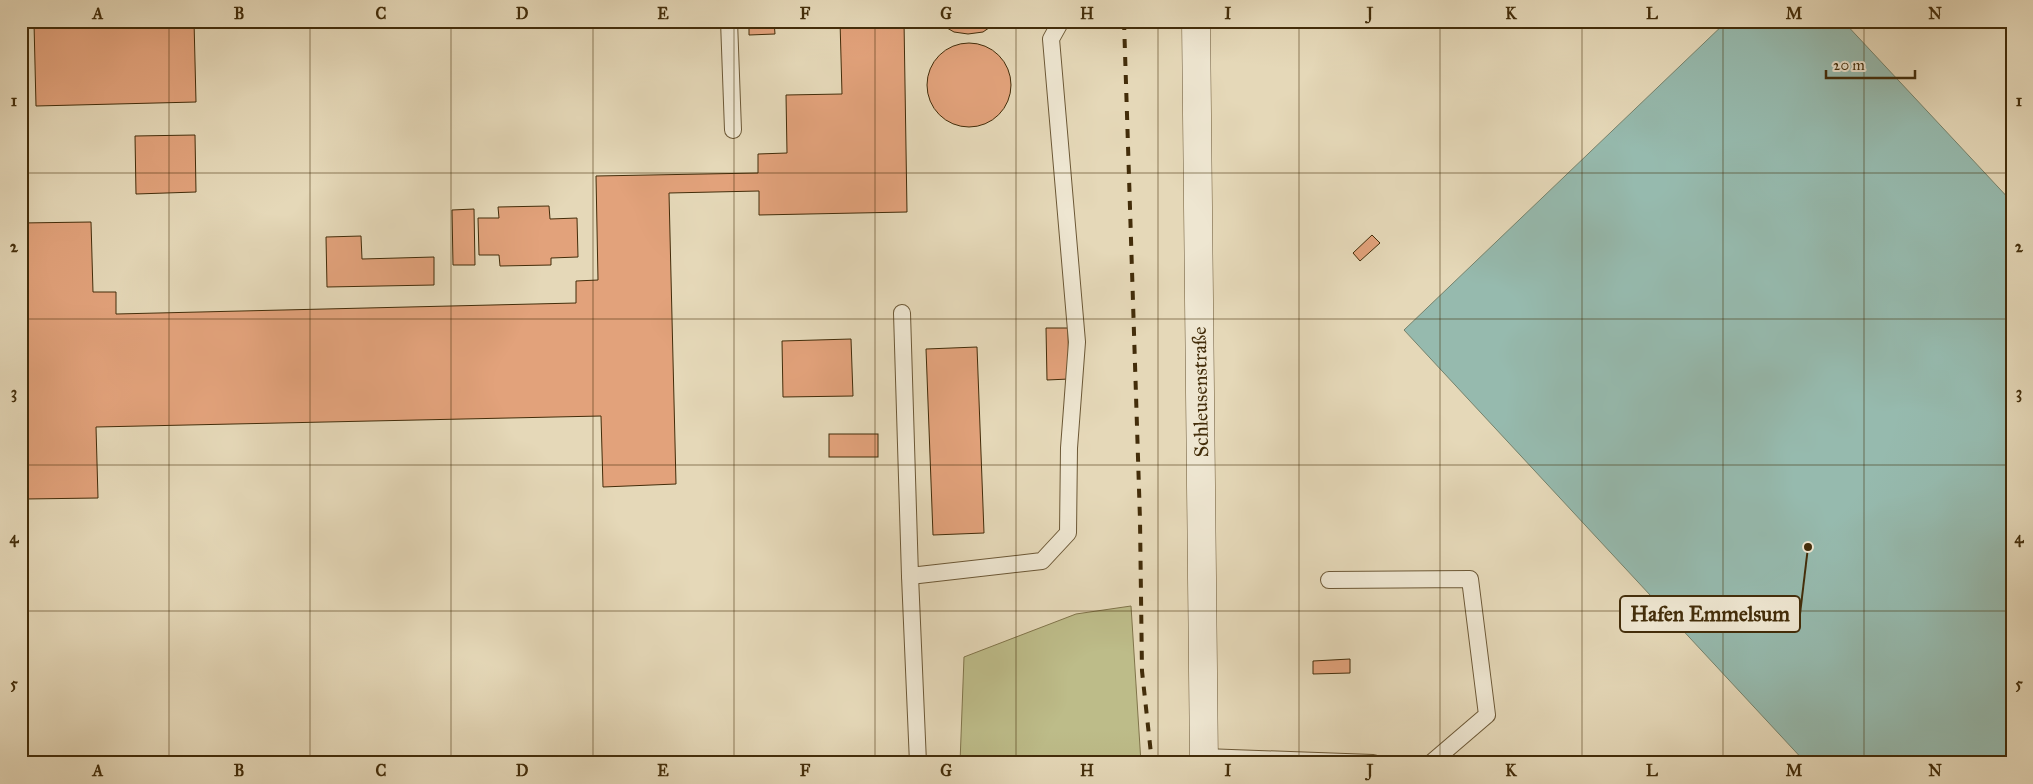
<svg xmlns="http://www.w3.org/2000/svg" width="2033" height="784" font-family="'IM FELL Great Primer',serif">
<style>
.green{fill:#bdbc89;stroke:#80744a}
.water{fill:#96baae;stroke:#75826c}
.building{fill:#e2a27b;stroke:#432d0a}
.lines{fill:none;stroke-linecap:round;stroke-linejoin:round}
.lane-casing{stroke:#6c5836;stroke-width:18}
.street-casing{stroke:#6c5836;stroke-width:29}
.lane{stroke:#eee6d1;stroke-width:16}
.street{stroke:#eee6d1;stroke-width:28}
.rail{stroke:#432d0a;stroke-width:4;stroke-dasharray:9 9;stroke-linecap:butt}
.grid{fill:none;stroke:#432d0a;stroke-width:1;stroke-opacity:0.55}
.labels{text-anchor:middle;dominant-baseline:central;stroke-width:5;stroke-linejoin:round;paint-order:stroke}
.street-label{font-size:20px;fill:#432d0a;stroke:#eee6d1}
.leader{fill:none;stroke:#432d0a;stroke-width:2}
.callout-dot{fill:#432d0a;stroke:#eee6d1;stroke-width:2}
.callout{fill:#eee6d1;stroke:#432d0a;stroke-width:2}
.callout-label{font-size:21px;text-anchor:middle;font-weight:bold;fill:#432d0a}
.neatline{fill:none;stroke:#432d0a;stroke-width:2}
.grid-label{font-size:16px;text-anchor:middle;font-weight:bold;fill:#432d0a}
</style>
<rect width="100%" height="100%" fill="#e5d8b8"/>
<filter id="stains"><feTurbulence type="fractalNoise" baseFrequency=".004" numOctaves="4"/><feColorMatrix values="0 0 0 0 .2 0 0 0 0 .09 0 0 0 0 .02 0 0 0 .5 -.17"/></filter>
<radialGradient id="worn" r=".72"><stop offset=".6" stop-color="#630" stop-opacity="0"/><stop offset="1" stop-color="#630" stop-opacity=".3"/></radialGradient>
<!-- green -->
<path class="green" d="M1131,606l10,157h-181l4,-106 112,-43z"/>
<!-- water -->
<path class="water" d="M1727,21h116l169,181v561h-206l-402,-433z"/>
<!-- building -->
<g class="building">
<path d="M98,21h96l2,81 -160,4 -2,-83z"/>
<path d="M471,21h48l-24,6z"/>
<path d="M599,21h38l-8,3h-23z"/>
<path d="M749,21h25l1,13 -26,1z"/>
<path d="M840,21h64l3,191 -148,3v-24l-90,2 7,291 -73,3 -2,-71 -505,11 2,71 -73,1 -4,-276 70,-1 2,70h23v22l460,-11v-22l22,-1 -2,-104 162,-3v-19l29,-1 -1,-58 56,-1z"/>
<path d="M935,21h64l-16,11 -15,2 -14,-2z"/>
<circle cx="969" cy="85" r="42"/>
<path d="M195,135l1,57 -60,2 -1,-58z"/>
<path d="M21,157h1l1,37h-2z"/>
<path d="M549,206l1,13 27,-1 1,39 -27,1v7l-51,1 -1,-11h-20l-1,-37h21l-1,-11z"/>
<path d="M474,209l1,56h-22l-1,-55z"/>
<path d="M1372,235l8,8 -20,18 -7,-8z"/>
<path d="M361,236l1,23 72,-2v28l-107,2 -1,-50z"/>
<path d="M1046,328h22l1,51 -22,1z"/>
<path d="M851,339l2,57 -70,1 -1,-56z"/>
<path d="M977,347l7,186 -51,2 -7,-186z"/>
<rect x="829" y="434" width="49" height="23"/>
<path d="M1350,659v14l-37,1v-13z"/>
</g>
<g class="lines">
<defs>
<g id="lane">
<path d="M729,21l4,109"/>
<path d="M902,313l8,263 132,-15 26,-28 1,-85 8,-106 -26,-303 10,-18"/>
<path d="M910,576l8,187"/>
<path d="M1329,580l141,-1 17,136 -56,48"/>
<path d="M1204,757l169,6"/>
</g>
<path id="street" d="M1196,21l8,742"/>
</defs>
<!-- lane casing -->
<use href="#lane" class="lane-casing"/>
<!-- street casing -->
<use href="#street" class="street-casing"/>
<!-- lane -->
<use href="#lane" class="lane"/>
<!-- street -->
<use href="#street" class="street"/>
<!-- rail -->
<path class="rail" d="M1124,21l16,499 2,151 10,92"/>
</g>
<!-- grid -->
<path class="grid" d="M169,21v742M310,21v742M451,21v742M593,21v742M734,21v742M875,21v742M1016,21v742M1158,21v742M1299,21v742M1440,21v742M1582,21v742M1723,21v742M1864,21v742M21,173h1991M21,319h1991M21,465h1991M21,611h1991"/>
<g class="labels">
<!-- street labels -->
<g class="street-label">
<text transform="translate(1200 392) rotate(-91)">Schleusenstraße</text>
</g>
</g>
<!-- callouts -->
<path class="leader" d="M1808 547L1800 614"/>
<circle class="callout-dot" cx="1808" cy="547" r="5"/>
<rect class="callout" x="1620" y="596" width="180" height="36" rx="5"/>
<g class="callout-label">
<text x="1710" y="621">Hafen Emmelsum</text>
</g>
<!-- margin -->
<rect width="2033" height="784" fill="none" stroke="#e5d8b8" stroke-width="55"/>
<!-- scale -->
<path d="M1826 70v8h89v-8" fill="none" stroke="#432d0a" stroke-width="2.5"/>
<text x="1833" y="70" font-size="15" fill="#432d0a" stroke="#eee6d1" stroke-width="4" paint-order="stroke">20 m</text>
<rect x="28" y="28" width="1978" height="728" class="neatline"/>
<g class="grid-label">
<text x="98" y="19">A</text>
<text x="239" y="19">B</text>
<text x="381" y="19">C</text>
<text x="522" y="19">D</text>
<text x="663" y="19">E</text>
<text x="805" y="19">F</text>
<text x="946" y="19">G</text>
<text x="1087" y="19">H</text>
<text x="1228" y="19">I</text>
<text x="1370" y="19">J</text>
<text x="1511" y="19">K</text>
<text x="1652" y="19">L</text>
<text x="1794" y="19">M</text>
<text x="1935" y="19">N</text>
<text x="14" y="106">1</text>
<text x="2019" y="106">1</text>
<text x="14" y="252">2</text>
<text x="2019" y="252">2</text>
<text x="14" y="398">3</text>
<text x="2019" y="398">3</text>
<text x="14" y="543">4</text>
<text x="2019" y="543">4</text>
<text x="14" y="689">5</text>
<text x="2019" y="689">5</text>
<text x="98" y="776">A</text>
<text x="239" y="776">B</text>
<text x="381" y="776">C</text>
<text x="522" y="776">D</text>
<text x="663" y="776">E</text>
<text x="805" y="776">F</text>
<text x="946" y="776">G</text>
<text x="1087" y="776">H</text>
<text x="1228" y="776">I</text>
<text x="1370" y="776">J</text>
<text x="1511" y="776">K</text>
<text x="1652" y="776">L</text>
<text x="1794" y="776">M</text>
<text x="1935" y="776">N</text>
</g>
<rect width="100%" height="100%" filter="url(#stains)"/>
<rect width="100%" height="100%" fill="url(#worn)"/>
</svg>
